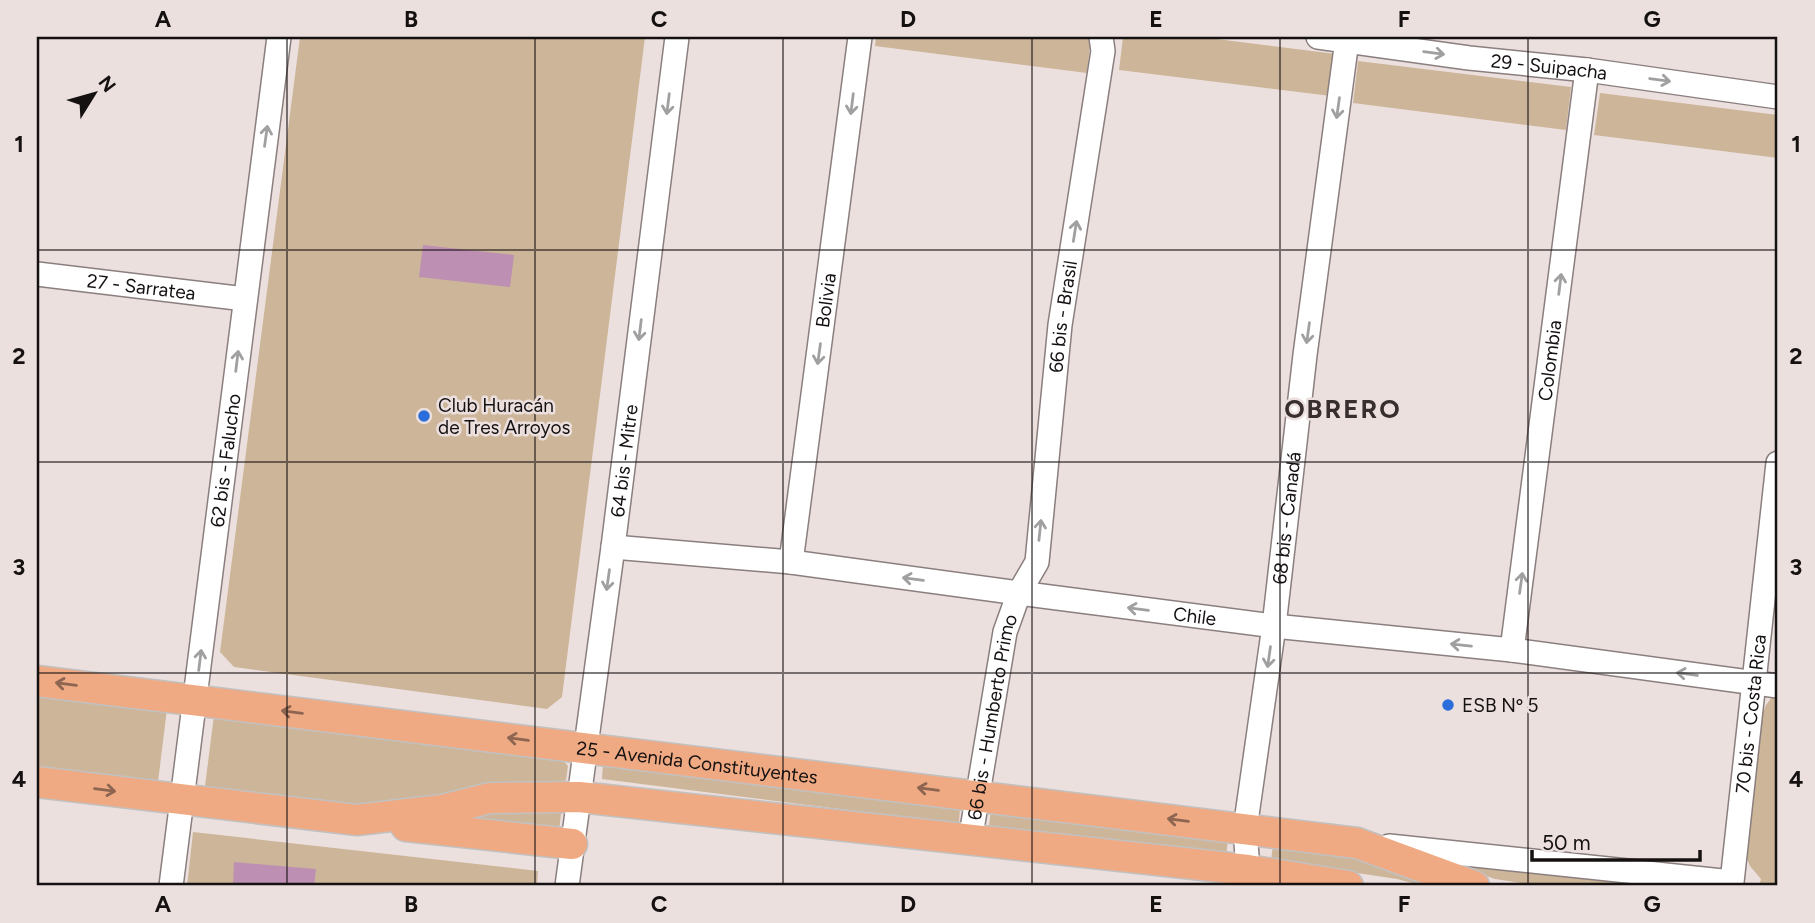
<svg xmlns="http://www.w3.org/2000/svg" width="1815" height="923" font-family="Figtree,sans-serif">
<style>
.green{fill:#cdb599}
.water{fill:#bc8fb3}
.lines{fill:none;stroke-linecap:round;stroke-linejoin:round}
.minor-casing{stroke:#8a7f7e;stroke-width:26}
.major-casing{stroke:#c2c1c1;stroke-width:33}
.minor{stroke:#fff;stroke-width:23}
.major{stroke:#efaa83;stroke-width:30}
.oneway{stroke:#a1a0a0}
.oneway2{stroke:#8d6550}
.grid{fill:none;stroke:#151111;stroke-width:2;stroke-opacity:0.55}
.poi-dot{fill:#2b6dda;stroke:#ece0df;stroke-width:2.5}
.labels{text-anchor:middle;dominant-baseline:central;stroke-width:5;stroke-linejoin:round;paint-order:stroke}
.street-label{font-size:19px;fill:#151111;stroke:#ece0df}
.poi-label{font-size:19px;fill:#151111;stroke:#ece0df;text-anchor:start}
.district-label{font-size:26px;font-weight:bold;letter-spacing:2px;fill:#372e2e;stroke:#ece0df}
.neatline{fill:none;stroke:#151111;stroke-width:2.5}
.grid-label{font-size:23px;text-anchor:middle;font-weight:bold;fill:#151111}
</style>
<rect width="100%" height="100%" fill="#ece0df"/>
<!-- green -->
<g class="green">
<path d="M300,37h345l-83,660 -15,12 -313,-42 -14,-15z"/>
<path d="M876,37h215l-4,36 -212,-27z"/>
<path d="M1123,37h78l135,17 -5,42 -212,-26z"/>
<path d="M1358,61l213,26 -5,43 -213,-27z"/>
<path d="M1600,93l178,22v43l-184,-23z"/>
<path d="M37,693l130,16 -9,73 -121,-16z"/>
<path d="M1772,697h6v189h-19l2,-7 -11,-13 -6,-14 18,-137 4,-10z"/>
<path d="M214,715l348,44 6,7 -2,14 -7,4 -167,20 -34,2 -153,-20z"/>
<path d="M603,763l357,45 -1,16 -357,-45z"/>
<path d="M562,805l-3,27 -91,-12 43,-12z"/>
<path d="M991,810l237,30 -2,16 -237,-30z"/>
<path d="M193,832l345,39 -1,15h-350z"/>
<path d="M1273,845l98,16 87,25h-35l-26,-7 -126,-19z"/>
<path d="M1430,857l253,29h-143l-45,-7z"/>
</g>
<!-- water -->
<g class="water">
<path d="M423,245l91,10 -4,32 -91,-10z"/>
<path d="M234,862l82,7 -2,17h-81z"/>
</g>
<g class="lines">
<defs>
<g id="minor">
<path id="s1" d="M1318,37l151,21 118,12 191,27"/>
<path id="s2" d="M37,274l208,25"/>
<path id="s3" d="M613,547l178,15 228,31 255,33 238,24 266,36"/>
<path id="s4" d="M791,562l69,-525"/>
<path id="s5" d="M1512,650l75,-580"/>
<path id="s6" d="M970,841l35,-209 14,-39 18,-31 23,-237 43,-274 -2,-14"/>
<path id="s7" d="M1389,846l343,36 46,-419"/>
<path id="s8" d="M171,886l108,-849"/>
<path id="s9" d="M567,886l46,-339 64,-510"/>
<path id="s10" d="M1246,886l2,-16 -3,-41 29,-203 31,-271 42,-315"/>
</g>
<g id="major">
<path id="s11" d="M37,681l1320,162 117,43"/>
<path d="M37,782l320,38 85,-10 48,-12 89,-1 669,73 100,16"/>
<path d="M406,826l166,18"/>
</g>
</defs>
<!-- minor casing -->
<use href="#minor" class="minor-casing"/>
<!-- major casing -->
<use href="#major" class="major-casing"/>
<!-- minor -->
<use href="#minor" class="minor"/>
<!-- major -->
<use href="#major" class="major"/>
</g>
<!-- one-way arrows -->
<defs><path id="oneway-shaft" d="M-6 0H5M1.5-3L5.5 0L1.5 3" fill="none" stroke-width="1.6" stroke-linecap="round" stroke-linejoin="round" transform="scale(1.75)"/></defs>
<g class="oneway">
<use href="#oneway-shaft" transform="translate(1434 53) rotate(8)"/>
<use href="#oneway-shaft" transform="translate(1660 80) rotate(8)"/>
<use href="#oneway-shaft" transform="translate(668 104) rotate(97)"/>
<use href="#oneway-shaft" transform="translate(852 104) rotate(97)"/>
<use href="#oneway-shaft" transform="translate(1338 108) rotate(98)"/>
<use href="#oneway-shaft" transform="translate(266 136) rotate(-82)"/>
<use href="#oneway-shaft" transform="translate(1075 231) rotate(-81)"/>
<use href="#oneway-shaft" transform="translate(1560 284) rotate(-83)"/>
<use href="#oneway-shaft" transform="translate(640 330) rotate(97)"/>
<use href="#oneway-shaft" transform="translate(1308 333) rotate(98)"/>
<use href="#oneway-shaft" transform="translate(819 354) rotate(98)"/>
<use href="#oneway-shaft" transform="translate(237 361) rotate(-83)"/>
<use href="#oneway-shaft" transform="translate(1040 530) rotate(-84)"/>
<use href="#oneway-shaft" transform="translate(913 579) rotate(-172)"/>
<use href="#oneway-shaft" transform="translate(608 580) rotate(98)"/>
<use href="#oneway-shaft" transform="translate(1521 583) rotate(-82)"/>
<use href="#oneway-shaft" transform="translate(1138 609) rotate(-173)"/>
<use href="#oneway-shaft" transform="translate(1461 645) rotate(-174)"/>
<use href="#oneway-shaft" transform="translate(1269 657) rotate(98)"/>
<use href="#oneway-shaft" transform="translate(200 660) rotate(-83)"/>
<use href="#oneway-shaft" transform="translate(1687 674) rotate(-172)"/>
</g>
<g class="oneway2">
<use href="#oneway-shaft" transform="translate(66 684) rotate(-173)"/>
<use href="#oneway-shaft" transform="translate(292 712) rotate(-173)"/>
<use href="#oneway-shaft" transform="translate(518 739) rotate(-173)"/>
<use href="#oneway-shaft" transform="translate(928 789) rotate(-173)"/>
<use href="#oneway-shaft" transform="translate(105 790) rotate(7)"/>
<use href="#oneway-shaft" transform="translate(1178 820) rotate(-173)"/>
</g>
<!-- grid -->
<path class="grid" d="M287,37v849M535,37v849M783,37v849M1032,37v849M1280,37v849M1528,37v849M37,250h1741M37,462h1741M37,673h1741"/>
<!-- markers -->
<g class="poi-dot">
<circle cx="424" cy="416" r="7"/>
<circle cx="1448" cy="705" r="7"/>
</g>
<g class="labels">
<!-- street labels -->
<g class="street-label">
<text stroke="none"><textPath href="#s1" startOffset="233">29 - Suipacha</textPath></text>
<text stroke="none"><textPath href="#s2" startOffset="105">27 - Sarratea</textPath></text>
<text stroke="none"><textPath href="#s4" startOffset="264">Bolivia</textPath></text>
<text stroke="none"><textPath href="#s6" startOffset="536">66 bis - Brasil</textPath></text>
<text stroke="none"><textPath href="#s5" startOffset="292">Colombia</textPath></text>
<text stroke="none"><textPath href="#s8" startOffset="429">62 bis - Falucho</textPath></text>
<text stroke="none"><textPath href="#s9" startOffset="429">64 bis - Mitre</textPath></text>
<text stroke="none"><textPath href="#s10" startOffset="371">68 bis - Canadá</textPath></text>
<text stroke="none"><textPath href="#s3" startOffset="586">Chile</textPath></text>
<text stroke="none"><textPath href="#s7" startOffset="514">70 bis - Costa Rica</textPath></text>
<text stroke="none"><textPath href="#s6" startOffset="126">66 bis - Humberto Primo</textPath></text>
<text stroke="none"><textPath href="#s11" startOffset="665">25 - Avenida Constituyentes</textPath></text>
</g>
<!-- poi labels -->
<g class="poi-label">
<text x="438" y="405">Club Huracán<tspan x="438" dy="22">de Tres Arroyos</tspan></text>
<text x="1462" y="705">ESB Nº 5</text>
</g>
<!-- district labels -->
<g class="district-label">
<text x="1343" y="409">OBRERO</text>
</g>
</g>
<!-- border -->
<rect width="1815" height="923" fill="none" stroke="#ece0df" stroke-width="77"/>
<!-- north arrow -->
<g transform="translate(94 94) rotate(53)" stroke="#ece0df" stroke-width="5" paint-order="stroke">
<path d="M0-5L12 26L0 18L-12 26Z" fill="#151111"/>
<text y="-10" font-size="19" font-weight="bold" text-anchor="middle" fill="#151111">N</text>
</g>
<!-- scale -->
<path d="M1532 850v10h168v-10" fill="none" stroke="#151111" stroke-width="3.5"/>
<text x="1542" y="850" font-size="21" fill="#151111" stroke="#ece0df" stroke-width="5" paint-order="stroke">50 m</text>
<rect x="38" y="38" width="1738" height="846" class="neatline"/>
<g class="grid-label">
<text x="163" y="27">A</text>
<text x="411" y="27">B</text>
<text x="659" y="27">C</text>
<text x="908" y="27">D</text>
<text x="1156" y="27">E</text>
<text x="1404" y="27">F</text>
<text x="1652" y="27">G</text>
<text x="19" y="152">1</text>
<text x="1796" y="152">1</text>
<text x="19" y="364">2</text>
<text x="1796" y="364">2</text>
<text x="19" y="575">3</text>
<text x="1796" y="575">3</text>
<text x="19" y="787">4</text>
<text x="1796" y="787">4</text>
<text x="163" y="912">A</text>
<text x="411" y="912">B</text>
<text x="659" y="912">C</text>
<text x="908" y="912">D</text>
<text x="1156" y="912">E</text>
<text x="1404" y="912">F</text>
<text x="1652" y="912">G</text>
</g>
</svg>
